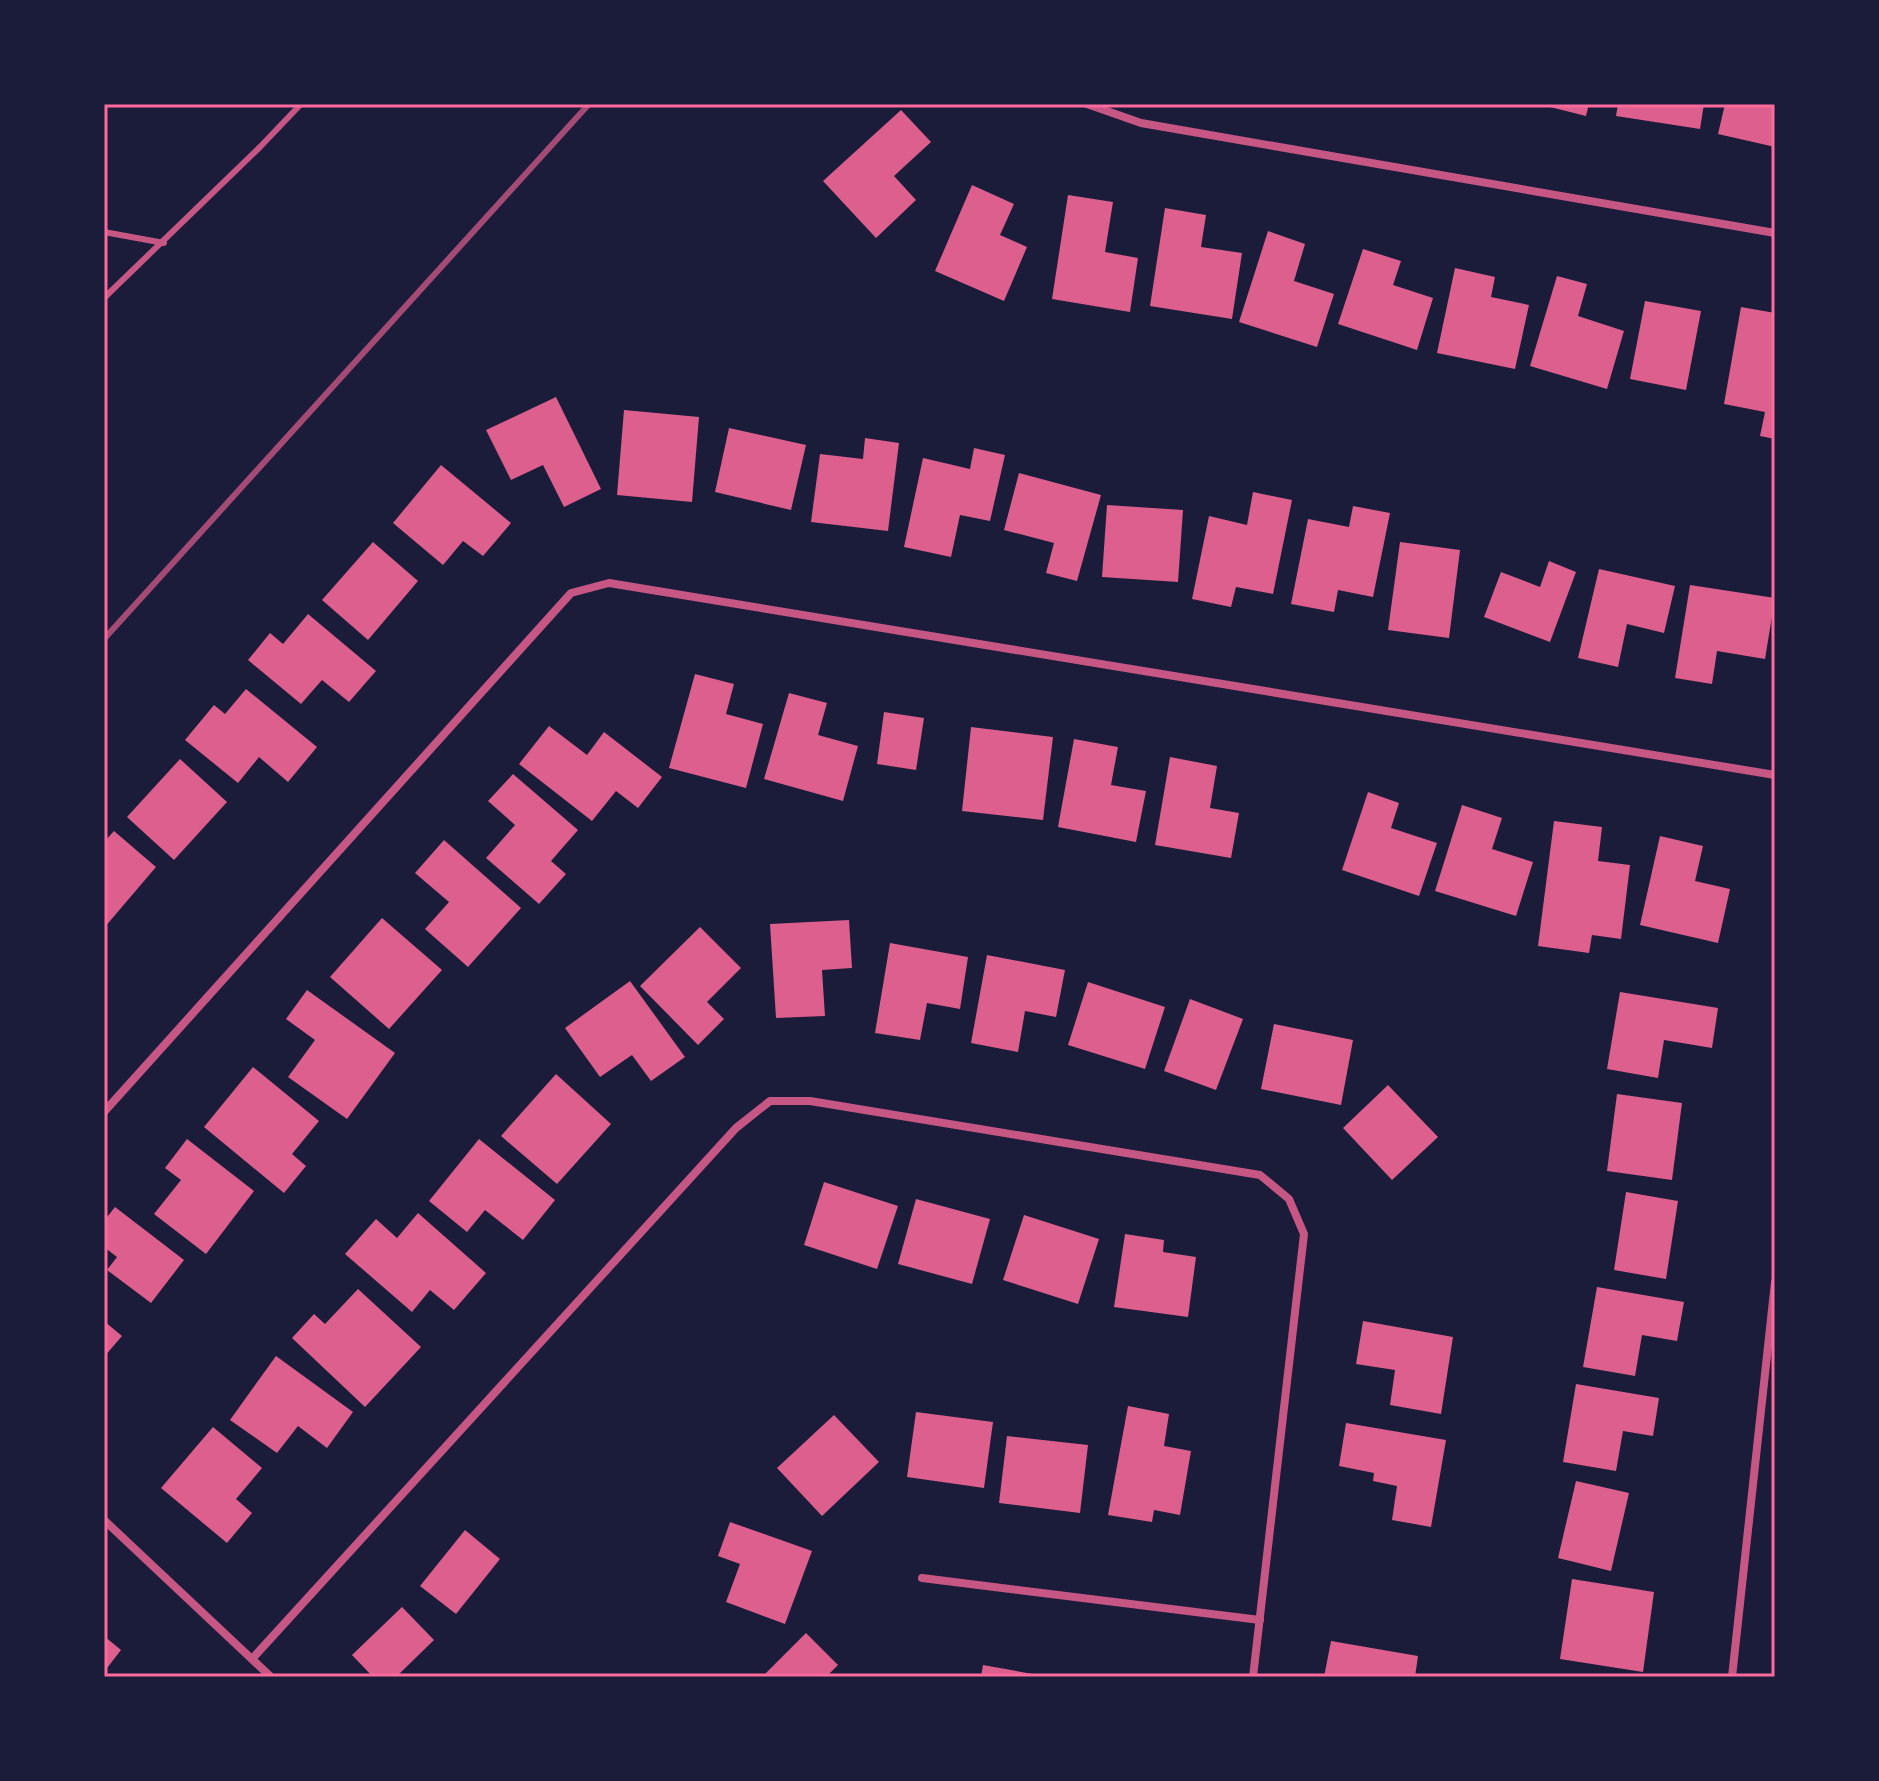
<svg xmlns="http://www.w3.org/2000/svg" width="1879" height="1781" font-family="Manrope,sans-serif">
<style>
.building{fill:#dd5f8e}
.lines{fill:none;stroke-linecap:round;stroke-linejoin:round}
.service{stroke:#c65784;stroke-width:6}
.minor{stroke:#c65784;stroke-width:8}
.rail{stroke:#a44b75;stroke-width:6}
.neatline{fill:none;stroke:#ff6b9d;stroke-width:3}
</style>
<rect width="100%" height="100%" fill="#1b1b3a"/>
<!-- building -->
<g class="building">
<path d="M1538,104h51l-3,12z"/>
<path d="M1618,104h86l-4,25 -84,-13z"/>
<path d="M1725,104h50v43l-57,-13z"/>
<path d="M901,110l30,32 -37,34 22,24 -40,38 -53,-57z"/>
<path d="M972,185l42,19 -14,31 27,12 -23,54 -69,-30z"/>
<path d="M1068,195l45,7 -8,50 33,6 -8,54 -78,-13z"/>
<path d="M1165,208l41,7 -5,32 41,6 -10,66 -82,-13z"/>
<path d="M1268,231l37,13 -11,37 40,13 -17,53 -78,-25z"/>
<path d="M1363,249l38,12 -8,24 40,13 -16,52 -79,-26z"/>
<path d="M1455,268l40,9 -4,20 38,8 -14,64 -78,-16z"/>
<path d="M1557,276l30,8 -9,32 46,15 -17,58 -77,-23z"/>
<path d="M1645,301l56,10 -15,79 -56,-11z"/>
<path d="M1741,307l34,6v126l-15,-3 5,-24 -41,-8z"/>
<path d="M556,397l45,92 -37,18 -21,-42 -32,15 -25,-50z"/>
<path d="M624,410l75,7 -7,85 -75,-7z"/>
<path d="M729,428l77,17 -15,65 -76,-18z"/>
<path d="M865,438l34,5 -11,88 -77,-9 9,-68 43,5z"/>
<path d="M974,448l31,7 -15,66 -30,-6 -9,42 -47,-10 19,-89 47,11z"/>
<path d="M441,465l70,58 -28,33 -20,-15 -20,24 -50,-42z"/>
<path d="M1019,473l82,22 -24,86 -31,-8 8,-30 -50,-13z"/>
<path d="M1253,492l39,8 -19,94 -37,-7 -5,20 -39,-8 17,-83 38,9z"/>
<path d="M1107,505l76,5 -5,72 -76,-5z"/>
<path d="M1353,506l37,7 -17,84 -35,-7 -4,22 -43,-8 17,-85 41,8z"/>
<path d="M373,542l45,39 -50,59 -46,-40z"/>
<path d="M1400,542l60,8 -11,88 -61,-8z"/>
<path d="M1549,561l27,11 -26,70 -66,-25 17,-45 39,15z"/>
<path d="M1599,569l76,17 -11,47 -37,-9 -9,43 -40,-9z"/>
<path d="M1690,585l85,13 -10,61 -48,-8 -5,33 -37,-6z"/>
<path d="M308,614l68,57 -27,31 -27,-22 -21,24 -53,-44 22,-27 13,11z"/>
<path d="M695,674l39,10 -8,30 37,10 -17,64 -77,-20z"/>
<path d="M246,689l71,58 -29,35 -29,-25 -21,26 -53,-43 29,-35 11,9z"/>
<path d="M789,693l38,10 -9,32 40,11 -15,55 -79,-22z"/>
<path d="M884,712l40,6 -8,52 -39,-6z"/>
<path d="M549,726l38,29 17,-23 58,45 -24,31 -22,-17 -24,30 -73,-57z"/>
<path d="M971,727l82,10 -10,83 -81,-9z"/>
<path d="M1074,739l44,8 -7,38 35,6 -10,51 -78,-15z"/>
<path d="M1170,757l47,9 -7,42 29,5 -8,45 -76,-13z"/>
<path d="M180,759l47,43 -53,58 -47,-43z"/>
<path d="M513,774l65,56 -27,31 15,13 -27,30 -53,-46 29,-33 -27,-24z"/>
<path d="M1368,792l31,11 -8,25 46,15 -18,53 -77,-26z"/>
<path d="M1462,805l40,13 -10,31 41,13 -17,54 -81,-25z"/>
<path d="M1554,821l48,6 -4,34 32,4 -9,74 -29,-4 -3,18 -51,-7z"/>
<path d="M114,831l42,36 -52,61v-86z"/>
<path d="M1660,836l43,10 -8,35 35,8 -12,54 -78,-18z"/>
<path d="M444,840l77,68 -53,59 -43,-38 24,-27 -34,-29z"/>
<path d="M382,918l60,52 -53,59 -59,-52z"/>
<path d="M849,920l3,48 -30,2 3,46 -49,2 -6,-94z"/>
<path d="M700,927l41,41 -34,34 17,17 -26,26 -58,-59z"/>
<path d="M890,943l78,14 -8,52 -33,-6 -7,37 -45,-7z"/>
<path d="M987,955l78,15 -9,47 -31,-6 -7,41 -47,-9z"/>
<path d="M630,981l55,76 -34,24 -19,-26 -32,22 -35,-49z"/>
<path d="M1088,982l77,25 -20,62 -77,-24z"/>
<path d="M307,990l88,63 -48,66 -59,-42 27,-37 -29,-21z"/>
<path d="M1620,992l98,16 -6,40 -48,-8 -6,38 -51,-9z"/>
<path d="M1190,999l53,20 -27,71 -52,-19z"/>
<path d="M1274,1024l79,16 -12,65 -80,-16z"/>
<path d="M253,1067l66,54 -27,33 14,12 -22,27 -80,-66z"/>
<path d="M556,1074l55,50 -54,60 -56,-48z"/>
<path d="M1388,1085l50,52 -46,43 -49,-52z"/>
<path d="M1617,1094l65,9 -10,77 -65,-9z"/>
<path d="M187,1139l67,52 -48,63 -52,-40 27,-34 -16,-12z"/>
<path d="M479,1139l76,61 -32,40 -38,-30 -18,22 -38,-31z"/>
<path d="M824,1182l74,24 -21,63 -73,-24z"/>
<path d="M1626,1192l52,9 -12,78 -52,-9z"/>
<path d="M916,1199l74,20 -18,65 -74,-20z"/>
<path d="M115,1207l69,53 -33,43 -44,-33 10,-13 -13,-10v-26z"/>
<path d="M418,1213l68,60 -32,37 -24,-20 -18,22 -67,-58 31,-35 21,19z"/>
<path d="M1024,1215l75,24 -21,65 -75,-24z"/>
<path d="M1125,1234l39,6 -1,12 33,5 -8,60 -74,-10z"/>
<path d="M1597,1287l87,15 -7,39 -35,-6 -7,41 -52,-9z"/>
<path d="M358,1289l63,58 -56,60 -73,-69 22,-24 11,10z"/>
<path d="M104,1321l18,15 -18,21z"/>
<path d="M1363,1321l90,16 -12,77 -51,-9 5,-35 -39,-6z"/>
<path d="M276,1356l77,56 -26,36 -29,-22 -21,27 -47,-33z"/>
<path d="M1576,1384l83,14 -6,38 -30,-5 -7,40 -53,-9z"/>
<path d="M1128,1406l41,8 -5,32 27,5 -11,64 -26,-5 -2,12 -44,-7z"/>
<path d="M916,1412l77,10 -9,66 -77,-11z"/>
<path d="M834,1415l45,47 -57,54 -45,-48z"/>
<path d="M1346,1423l100,17 -15,87 -39,-7 5,-34 -24,-5 1,-8 -35,-7z"/>
<path d="M213,1427l49,41 -26,31 16,14 -25,30 -66,-55z"/>
<path d="M1007,1436l81,9 -8,68 -81,-10z"/>
<path d="M1576,1481l53,12 -18,78 -53,-13z"/>
<path d="M730,1522l82,29 -27,73 -59,-22 14,-38 -22,-8z"/>
<path d="M465,1530l35,29 -44,55 -36,-28z"/>
<path d="M1572,1579l82,13 -11,80 -83,-13z"/>
<path d="M402,1607l32,33 -38,37h-23l-21,-22z"/>
<path d="M806,1633l32,32 -12,12h-64z"/>
<path d="M104,1636l17,14 -17,22z"/>
<path d="M1331,1641l87,15 -3,21h-91z"/>
<path d="M983,1665l55,10v2h-57z"/>
</g>
<g class="lines">
<!-- service -->
<g class="service">
<path d="M104,232l60,11"/>
<path d="M104,298l156,-151 41,-43"/>
</g>
<!-- minor -->
<g class="minor">
<path d="M1087,104l54,19 634,110"/>
<path d="M104,1112l467,-519 38,-10 1166,192"/>
<path d="M104,1520l167,157"/>
<path d="M922,1578l338,42"/>
<path d="M252,1659l484,-531 34,-27h40l450,74 29,24 15,35 -51,443"/>
<path d="M1732,1677l43,-395"/>
</g>
<!-- rail -->
<path class="rail" d="M104,639l485,-535"/>
</g>
<!-- border -->
<rect width="1879" height="1781" fill="none" stroke="#1b1b3a" stroke-width="212"/>
<rect x="106" y="106" width="1667" height="1569" class="neatline"/>
</svg>
